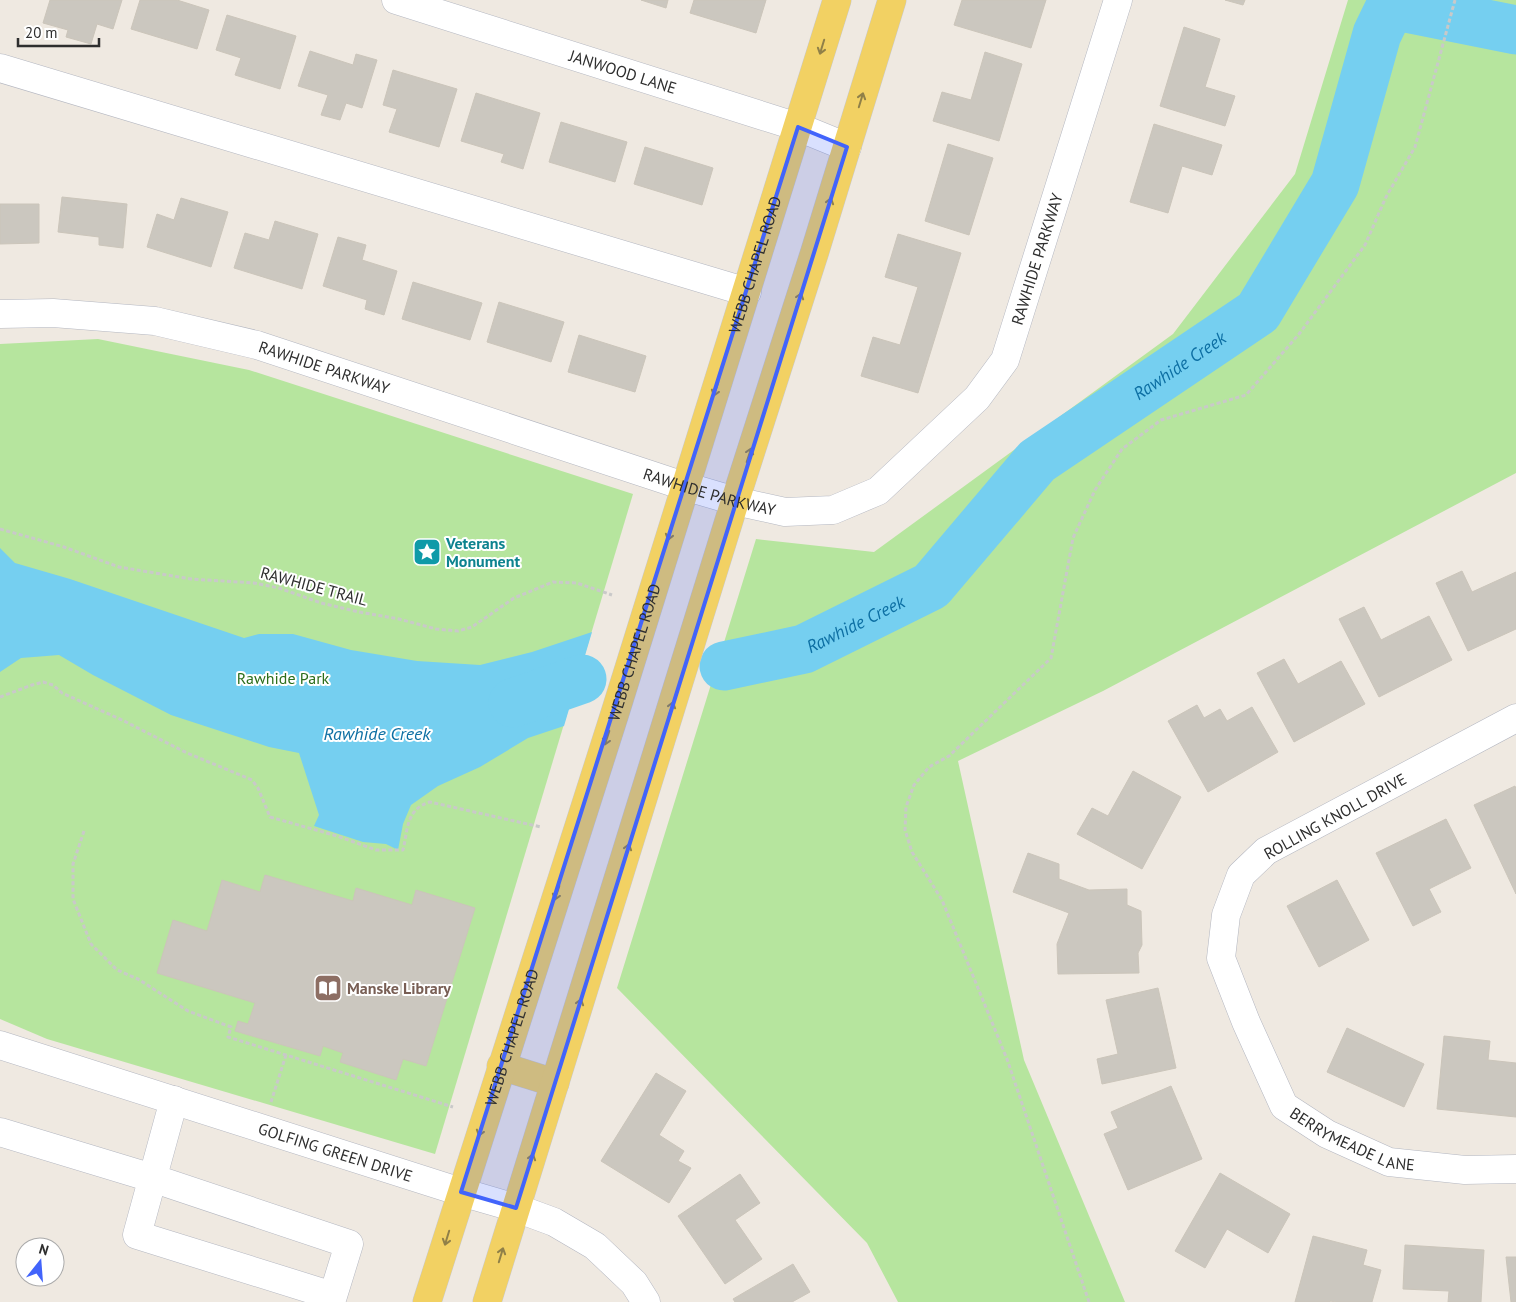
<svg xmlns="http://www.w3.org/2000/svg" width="1516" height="1302" font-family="'PT Sans',sans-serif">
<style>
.green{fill:#b6e59e}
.water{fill:#75cff0}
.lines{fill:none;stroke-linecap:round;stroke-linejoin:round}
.river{stroke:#75cff0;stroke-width:49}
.building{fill:#cbc7bf;stroke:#cbc5ba}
.minor-casing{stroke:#b4b7c1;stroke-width:29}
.major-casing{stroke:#c9c9c9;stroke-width:29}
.path{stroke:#c9c9c9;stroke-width:3;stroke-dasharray:4 2.5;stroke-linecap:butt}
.minor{stroke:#fff;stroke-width:28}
.major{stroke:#f2d163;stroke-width:28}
.oneway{stroke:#908048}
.marked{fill:#4264fb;fill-opacity:0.2;stroke:#4264fb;stroke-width:4;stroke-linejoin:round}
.labels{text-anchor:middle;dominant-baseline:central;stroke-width:4;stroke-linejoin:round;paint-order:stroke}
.street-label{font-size:16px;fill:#2e2e2e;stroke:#fff}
.culture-label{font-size:16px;font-weight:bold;fill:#0d838f;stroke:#fff;text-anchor:start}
.park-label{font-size:16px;fill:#2c6e1b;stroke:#fff}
.education-label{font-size:16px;font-weight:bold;fill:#785e54;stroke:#fff;text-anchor:start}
.water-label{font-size:18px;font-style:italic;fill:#0d6fa3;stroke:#fff}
</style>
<rect width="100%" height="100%" fill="#efe9e1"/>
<!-- green -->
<g class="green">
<path d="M1348,0h168v473l-413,218 -145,70 66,299 101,242h-227l-31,-59 -250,-255 139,-449 118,13 299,-218 122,-160z"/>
<path d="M98,339l151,31 384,124 -198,660 -388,-115 -47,-20v-675z"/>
</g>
<!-- water -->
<path class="water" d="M0,548l15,15 55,16 174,59 15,-4h34l58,16 66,11 63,4 52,-13 60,-20 -28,94 -36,12 -48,29 -42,19 -27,19 -8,19 -5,26 -12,-6 -23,-2 -49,-16 5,-11 -20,-62 -30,-6 -98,-32 -78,-40 -34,-20 -38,3 -21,14z"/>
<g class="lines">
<!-- river -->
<g class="river">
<path id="s1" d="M724,666l80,-17 127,-63 106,-125 221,-149 77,-128 42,-150 14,-29 125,25"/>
<path d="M513,703l69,-24"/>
</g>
</g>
<!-- building -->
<g class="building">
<path d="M50,0h72l-9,29 -16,-5 -6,20 -25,-7 2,-7 -25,-7z"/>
<path d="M140,0h37l32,10 -12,39 -66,-20z"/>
<path d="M641,0h27l-2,8z"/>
<path d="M694,0h72l-10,33 -66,-20z"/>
<path d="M962,0h84l-15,48 -77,-23z"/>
<path d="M1225,0h20l-2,5z"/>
<path d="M227,15l69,21 -16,53 -45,-14 6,-17 -25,-8z"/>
<path d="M1184,27l36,12 -15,48 30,9 -10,30 -65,-20z"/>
<path d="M310,51l43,14 3,-11 21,6 -15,48 -16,-5 -6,17 -19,-5 7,-20 -30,-9z"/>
<path d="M985,52l37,12 -23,77 -66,-20 9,-29 29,8z"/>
<path d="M393,70l64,19 -18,58 -50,-15 8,-23 -14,-4z"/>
<path d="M476,93l64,20 -17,56 -22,-7 3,-8 -43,-13z"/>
<path d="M561,122l66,20 -12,40 -66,-20z"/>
<path d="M1154,124l68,21 -10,30 -30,-9 -14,47 -38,-11z"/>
<path d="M948,144l45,14 -24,77 -44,-14z"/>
<path d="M645,147l68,21 -11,37 -68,-21z"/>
<path d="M62,197l65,7 -4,44 -24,-3v-8l-41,-5z"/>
<path d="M181,198l47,14 -17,55 -64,-20 10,-33 17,6z"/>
<path d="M0,204h39v39l-39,1z"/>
<path d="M275,221l43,13 -16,55 -68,-21 11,-35 24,7z"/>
<path d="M898,234l63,19 -43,140 -57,-17 12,-39 27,8 18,-58 -33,-10z"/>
<path d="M338,237l28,8 -4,15 35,11 -13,44 -19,-6 2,-9 -44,-14z"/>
<path d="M413,282l69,21 -12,37 -68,-21z"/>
<path d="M499,302l65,20 -13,40 -64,-20z"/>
<path d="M579,335l67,21 -11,36 -67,-20z"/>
<path d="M1462,571l10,21 44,-20v57l-48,22 -32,-68z"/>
<path d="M1364,607l17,33 48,-24 23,44 -73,37 -40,-78z"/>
<path d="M1284,659l14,25 43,-23 24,43 -71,38 -37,-69z"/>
<path d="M1197,705l7,13 16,-9 7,12 25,-14 26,45 -70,40 -40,-71z"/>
<path d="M1133,771l48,26 -39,72 -65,-35 15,-26 16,8z"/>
<path d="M1515,786l1,3v105l-42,-89z"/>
<path d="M1446,819l25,49 -42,21 12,23 -28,14 -37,-73z"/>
<path d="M1028,853l31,11v15l30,11 38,-1v16l14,6 1,34 -4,8 1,20 -81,1 -1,-30 12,-31 -56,-21z"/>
<path d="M265,875l88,26 3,-13 56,17 4,-15 59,18 -49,158 -23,-7 -7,21 -56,-18 3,-9 -20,-7 -3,10 -85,-25 3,-10 10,3 7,-21 -98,-30 16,-53 34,11 15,-51 38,12z"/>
<path d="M1337,880l32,60 -50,27 -32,-61z"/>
<path d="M1158,988l18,80 -74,16 -5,-25 21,-5 -12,-54z"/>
<path d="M1347,1028l77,36 -20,43 -77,-35z"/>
<path d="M1444,1036l46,5 -2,19 28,3v54l-79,-8z"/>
<path d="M656,1073l30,18 -27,44 25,16 -6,10 13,7 -22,35 -68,-42z"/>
<path d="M1171,1086l31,73 -74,31 -24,-56 14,-6 -7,-16z"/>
<path d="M1220,1173l70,41 -22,39 -41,-24 -22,39 -30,-17z"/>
<path d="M740,1174l20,29 -25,17 27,39 -37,25 -47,-68z"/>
<path d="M1313,1236l54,14 -4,15 18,5 -9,32h-36l-6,-1v1h-35z"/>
<path d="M1405,1245l79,5 -3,52h-33l1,-11 -46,-2z"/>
<path d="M1506,1257h10v45h-5z"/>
<path d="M793,1264l17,28 -18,10h-57l-2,-3z"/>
</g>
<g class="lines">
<defs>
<g id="minor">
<path id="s2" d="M396,0l402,127 49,20"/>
<path d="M0,68l747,224"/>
<path id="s3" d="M0,314l53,-1 102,8 102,24 427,141 51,15 50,11 48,-2 45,-19 99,-93 28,-38 113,-360"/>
<path id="s4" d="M1516,718l-250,133 -25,24 -15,40 -5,43 25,64 38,84 43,28 62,28 76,8 51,-1"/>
<path id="s5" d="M0,1045l461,147 55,16 38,14 41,24 39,37 12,19"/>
<path d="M0,1132l152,46 197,66 -16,52 -196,-61 37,-135"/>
</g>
<g id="major">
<path d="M501,1066l54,17"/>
<path id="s6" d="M427,1302l188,-589 222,-713"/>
<path d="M487,1302l248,-801 80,-250 77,-251"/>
</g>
</defs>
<!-- minor casing -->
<use href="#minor" class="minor-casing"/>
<!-- major casing -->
<use href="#major" class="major-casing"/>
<!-- path -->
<g class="path">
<path d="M0,529l64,18 55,20 72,12 63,4 25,5 42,15 38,9 40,7 37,10 22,2 14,-4 42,-29 39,-16 24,1 35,12"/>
<path d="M0,697l32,-12 11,-3 10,3 9,8 60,27 65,33 65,27 6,8 12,29 67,19 39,14h27c5,-21 3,-41 27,-48l111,25"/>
<path d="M84,831l-11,33v35l18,45 26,26 21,9 50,32 43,16 -3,10 225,70"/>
<path d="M271,1102l15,-47"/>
<path d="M1089,1302l-82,-243 -65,-159 -30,-48 -7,-22 1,-23 8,-22 15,-18 20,-11 102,-98 22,-120 22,-48 27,-41 39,-29 85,-25 53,-61 66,-89 21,-48 29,-50 40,-147"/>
</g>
<!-- minor -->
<use href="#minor" class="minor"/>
<!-- major -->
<use href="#major" class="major"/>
</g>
<!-- one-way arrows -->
<defs><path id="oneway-shaft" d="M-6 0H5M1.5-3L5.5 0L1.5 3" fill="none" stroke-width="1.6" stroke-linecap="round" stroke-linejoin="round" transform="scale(1.25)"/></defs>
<g class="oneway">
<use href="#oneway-shaft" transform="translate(822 47) rotate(107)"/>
<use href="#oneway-shaft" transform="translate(861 100) rotate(-73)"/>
<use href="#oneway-shaft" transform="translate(829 205) rotate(-73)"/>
<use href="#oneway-shaft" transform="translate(799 300) rotate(-72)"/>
<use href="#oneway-shaft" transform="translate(716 389) rotate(108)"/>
<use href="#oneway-shaft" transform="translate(749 455) rotate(-72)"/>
<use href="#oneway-shaft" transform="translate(670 533) rotate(107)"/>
<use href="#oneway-shaft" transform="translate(671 709) rotate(-73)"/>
<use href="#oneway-shaft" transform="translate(607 738) rotate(108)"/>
<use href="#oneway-shaft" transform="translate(627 851) rotate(-73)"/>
<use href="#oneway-shaft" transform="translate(557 893) rotate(108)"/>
<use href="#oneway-shaft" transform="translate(579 1006) rotate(-73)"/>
<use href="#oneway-shaft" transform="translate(481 1129) rotate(108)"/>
<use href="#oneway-shaft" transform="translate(531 1161) rotate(-73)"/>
<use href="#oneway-shaft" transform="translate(447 1238) rotate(107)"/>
<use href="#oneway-shaft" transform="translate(501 1255) rotate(-73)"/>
</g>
<!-- marked area -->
<path class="marked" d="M798,127l49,20 -331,1061 -55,-16z"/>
<!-- icons -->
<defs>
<symbol id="sight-square" viewBox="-11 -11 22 22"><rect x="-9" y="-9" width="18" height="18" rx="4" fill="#0f9aa8" stroke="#fff"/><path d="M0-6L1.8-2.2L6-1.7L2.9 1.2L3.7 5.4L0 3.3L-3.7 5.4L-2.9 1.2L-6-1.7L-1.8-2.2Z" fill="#fff"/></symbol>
<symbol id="library-square" viewBox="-11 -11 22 22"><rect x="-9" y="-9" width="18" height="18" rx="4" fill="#8d6e63" stroke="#fff"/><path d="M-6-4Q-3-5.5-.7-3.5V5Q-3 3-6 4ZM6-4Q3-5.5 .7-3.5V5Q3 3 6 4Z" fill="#fff"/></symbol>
</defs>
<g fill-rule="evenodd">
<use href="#sight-square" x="411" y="536" width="32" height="32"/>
<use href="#library-square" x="312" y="972" width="32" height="32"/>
</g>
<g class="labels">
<!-- street labels -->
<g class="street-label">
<text stroke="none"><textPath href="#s2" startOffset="238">JANWOOD LANE</textPath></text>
<text stroke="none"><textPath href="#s3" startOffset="1200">RAWHIDE PARKWAY</textPath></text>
<text stroke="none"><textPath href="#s6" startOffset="1088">WEBB CHAPEL ROAD</textPath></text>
<text stroke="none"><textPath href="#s3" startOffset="331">RAWHIDE PARKWAY</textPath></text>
<text stroke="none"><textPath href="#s3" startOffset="736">RAWHIDE PARKWAY</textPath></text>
<text transform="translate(314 586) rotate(15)">RAWHIDE TRAIL</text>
<text stroke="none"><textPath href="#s6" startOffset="682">WEBB CHAPEL ROAD</textPath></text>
<text transform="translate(1335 816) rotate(-29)">ROLLING KNOLL DRIVE</text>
<text stroke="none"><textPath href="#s6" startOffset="278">WEBB CHAPEL ROAD</textPath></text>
<text stroke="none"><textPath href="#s4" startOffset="642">BERRYMEADE LANE</textPath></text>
<text stroke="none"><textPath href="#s5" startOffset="352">GOLFING GREEN DRIVE</textPath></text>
</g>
<!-- culture labels -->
<g class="culture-label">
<text x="446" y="543">Veterans<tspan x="446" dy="18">Monument</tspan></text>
</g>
<!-- park labels -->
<g class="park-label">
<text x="283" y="678">Rawhide Park</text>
</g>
<!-- education labels -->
<g class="education-label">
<text x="347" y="988">Manske Library</text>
</g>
<!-- water labels -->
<g class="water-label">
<text stroke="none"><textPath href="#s1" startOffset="559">Rawhide Creek</textPath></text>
<text stroke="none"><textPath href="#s1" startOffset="139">Rawhide Creek</textPath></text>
<text x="377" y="733">Rawhide Creek</text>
</g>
</g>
<!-- north arrow -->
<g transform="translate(40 1262) rotate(17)"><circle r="24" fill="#ffffff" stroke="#ababab"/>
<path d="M0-4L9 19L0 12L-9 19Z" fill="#4264fb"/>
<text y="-8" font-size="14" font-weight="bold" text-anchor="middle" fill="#2e2e2e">N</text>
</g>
<!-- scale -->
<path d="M18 38v8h81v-8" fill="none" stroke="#2e2e2e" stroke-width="2.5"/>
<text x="25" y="38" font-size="15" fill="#2e2e2e" stroke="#ffffff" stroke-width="4" paint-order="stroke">20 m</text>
</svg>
